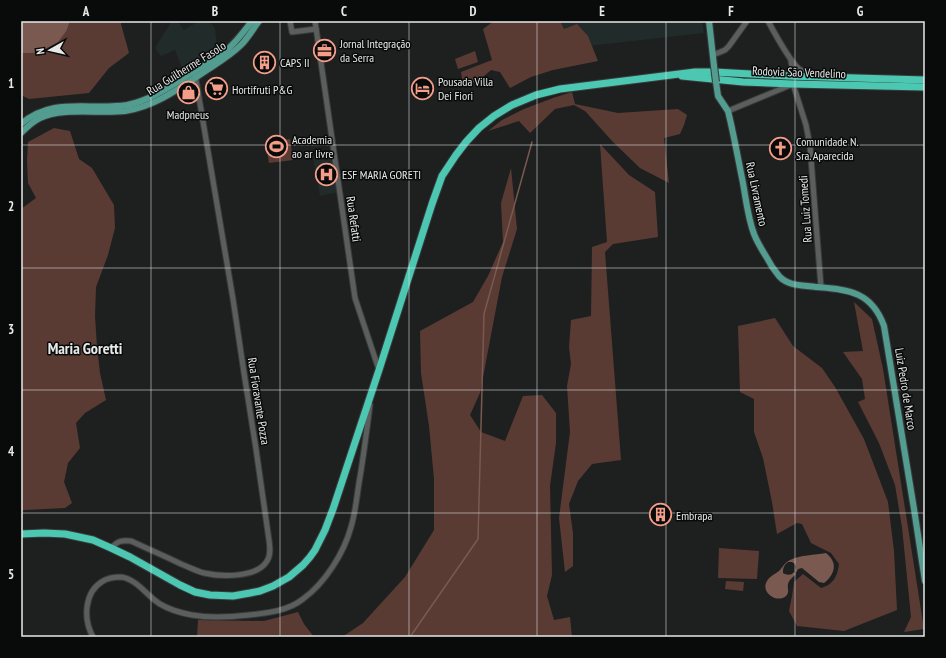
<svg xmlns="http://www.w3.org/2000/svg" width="946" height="658" font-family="'PT Sans Narrow',sans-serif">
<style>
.built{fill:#212b29}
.green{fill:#593b34}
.water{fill:#7a5950}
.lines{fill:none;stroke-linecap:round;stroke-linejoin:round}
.stream{stroke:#7a5950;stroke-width:1.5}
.minor-casing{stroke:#393b3b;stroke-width:7}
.major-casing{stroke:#393b3b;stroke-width:8}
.highway-casing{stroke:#393b3b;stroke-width:9}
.minor{stroke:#5a5e5d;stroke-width:5}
.major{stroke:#529d90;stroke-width:6}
.highway{stroke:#4cc7b2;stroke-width:7}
.major-bridge-casing{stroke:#393b3b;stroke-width:8;stroke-linecap:butt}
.major-bridge{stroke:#529d90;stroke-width:6}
.grid{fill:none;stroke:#e7e9e9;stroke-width:1;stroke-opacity:0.55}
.labels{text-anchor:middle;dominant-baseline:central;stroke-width:3;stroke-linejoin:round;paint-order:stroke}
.poi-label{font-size:12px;fill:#e7e9e9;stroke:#090a0a;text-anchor:start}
.street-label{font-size:12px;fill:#e7e9e9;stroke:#090a0a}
.district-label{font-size:16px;font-weight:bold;fill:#e7e9e9;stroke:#090a0a}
.neatline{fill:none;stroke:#e7e9e9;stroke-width:1.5}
.grid-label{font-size:13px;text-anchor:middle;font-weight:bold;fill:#e7e9e9}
</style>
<rect width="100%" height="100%" fill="#1e2020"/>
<!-- built -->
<g class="built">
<path d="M172,21h5l7,9 15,-9h10l6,7 2,19 -34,23 -8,-20 -14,6 -2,-2 -3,-4v-4z"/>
<path d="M531,21h171l2,12 -107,12 -60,8z"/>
<path d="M333,153l5,39 -18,4 -7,-40z"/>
</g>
<!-- green -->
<g class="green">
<path d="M70,21h51v3l8,29 -20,15 -20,25 -60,6 -8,-4v-42h12l10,-3 24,-20z"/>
<path d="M494,21h66l4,8 13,-5 11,12 10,25 -45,9 -22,7 -21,11 -10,-16 -9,-2 -14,12 -14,3 -2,-13 31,-12 -9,-31z"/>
<path d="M475,51l3,11 -20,7 -3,-10z"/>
<path d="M572,92l3,12 43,9 60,-4 9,6 -3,10 -4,9 -16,4 5,45 -29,-15 -27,-26 -28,-31 -11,-6 -19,4 -25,24 -11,-12 -31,10 14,-11 22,-11 29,-11z"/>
<path d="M54,128l16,3 9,28 13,9 22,37 1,23 -7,27 -12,32 -1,29 2,31 3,26 6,27 -21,13 -9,10 4,25 -12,15 -4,19 8,21 -7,5 -40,2 -4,1v-302l15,-11 -8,-15 -1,-22 1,-19z"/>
<path d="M290,139l3,21 -24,3 -3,-20z"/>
<path d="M600,144l29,31 26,17 3,45 -45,7 -8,8 16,208 -29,4 -14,17 -9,23 4,29v33l-8,6 -6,-54 11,-86 -3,-46 4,-22 -2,-17 2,-27 20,-4 1,-69 15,-5z"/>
<path d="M511,168l6,61 -15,48 -22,116 -10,22 11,17 24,9 18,-45 19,-1 14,18v30l-6,43 2,89 -5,21 7,24 16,-3 2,20h-230l21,-14 42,-46 29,-47v-51l-5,-53 -8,-53 -1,-42 53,-29 15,-26 15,-34 -2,-39z"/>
<path d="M854,302l18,17 11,50 41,260 -20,3 7,-15 -9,-90 -7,-42 -16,-42 -21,-41 7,-3 -3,-20 -19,-27 20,-1z"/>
<path d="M775,318l18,28 29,22 13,19 29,52 24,63 6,49 3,59 -53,21 -47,-5 -8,-15 3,-15 2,-14 9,-8 18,14c13,-4 16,-11 18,-24l-8,-11 -20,-10 -9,-19 -5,-1 -20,11 -5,-32 -9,-44 -9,-26v-33l-14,-7 -2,-66z"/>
<path d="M719,548l40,3 -2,28 -39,-1z"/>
<path d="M726,581l18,1 -1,9 -18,-2z"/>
<path d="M298,612l6,12 10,13h-117l1,-17 66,1z"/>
</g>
<!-- water -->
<g class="water">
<path d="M21,21h49l-3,9 -9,12 -15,8 -10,3h-12z"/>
<path d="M826,553c2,2 5,4 6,7 5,8 -1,18 -8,23l-5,-1 -17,-14 -4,1 -2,4 -1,-2 1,-4 -1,-3 -3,-2h-4c-4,3 -5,6 -5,11 3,2 8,3 11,-1l2,2c-3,3 -7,6 -8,10 -1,4 2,8 -2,12 -9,8 -26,-4 -19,-15 3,-5 8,-7 12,-10 4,-4 5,-8 11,-11 11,-5 24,-5 36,-7z"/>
</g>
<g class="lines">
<!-- stream -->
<path class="stream" d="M410,637l68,-98 6,-225 48,-172"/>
<defs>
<g id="minor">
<path d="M290,21l2,11 24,-3"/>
<path d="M315,21l40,277 24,72"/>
<path d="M768,21c7,13 21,39 31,48 5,3 10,5 15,6"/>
<path d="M713,55l12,-5 4,-4 18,-25"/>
<path d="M788,76l4,-9 -1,-6"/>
<path d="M728,111l65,-27 13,41 4,21 11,141"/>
<path d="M111,548c7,-7 10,-8 20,-7 17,8 34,15 50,23 8,3 15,7 23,9 17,4 53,5 63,-12 4,-6 3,-14 2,-21l-13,-91 -12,-76 -11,-74 -38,-225"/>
<path d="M93,637c-10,-18 -9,-45 10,-56 5,-3 12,-4 18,-4 16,2 26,19 39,27 10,6 21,9 32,11 17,3 39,2 57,0 18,-2 39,-4 54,-16 22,-16 41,-46 48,-72 5,-16 6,-34 9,-50 4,-24 7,-48 10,-72"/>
</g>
<g id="major">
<path d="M709,21l5,45"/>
<path d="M716,82l2,14 10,15c6,24 10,48 15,72 3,17 5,35 11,51 3,8 8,16 13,24 3,6 7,12 12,18 7,8 17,9 28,10 35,4 63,1 77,40l30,183 11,72"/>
<path d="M21,124c32,-28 69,-13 106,-19 25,-5 47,-21 68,-34 8,-5 16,-9 24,-14 13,-10 23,-23 33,-36"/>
<path d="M21,133c6,-6 12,-12 19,-15 23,-11 59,-4 85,-7 29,-4 55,-23 79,-39 12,-8 26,-16 37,-27 7,-7 12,-16 18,-24"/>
</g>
<g id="highway">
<path d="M682,76l61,6 50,2 132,3"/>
<path d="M21,534l23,-1 21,1 28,6 18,8 19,9 50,28 15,7 15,3 23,1 17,-3 10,-2 13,-5 16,-9 14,-12 7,-8 5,-7 10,-20 8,-21 46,-139 53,-166 10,-28 14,-21 10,-13 13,-14 15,-12 18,-11 24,-10 24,-6 135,-17h19l74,4 137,4"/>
</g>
</defs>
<!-- minor casing -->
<use href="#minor" class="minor-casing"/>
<!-- major casing -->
<use href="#major" class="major-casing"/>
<!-- highway casing -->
<use href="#highway" class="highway-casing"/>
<!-- minor -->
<use href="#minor" class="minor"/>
<!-- major -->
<use href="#major" class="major"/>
<!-- highway -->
<use href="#highway" class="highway"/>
<defs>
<path id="major-bridge" d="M714,66l2,16"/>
</defs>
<!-- major-bridge casing -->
<use href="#major-bridge" class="major-bridge-casing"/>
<!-- major-bridge -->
<use href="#major-bridge" class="major-bridge"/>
</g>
<!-- grid -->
<path class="grid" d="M151,21v616M280,21v616M409,21v616M537,21v616M666,21v616M795,21v616M21,145h904M21,268h904M21,390h904M21,513h904"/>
<!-- icons -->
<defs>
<symbol id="office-ring" viewBox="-11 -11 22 22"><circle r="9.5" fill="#090a0a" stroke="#f49e89" stroke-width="1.5"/><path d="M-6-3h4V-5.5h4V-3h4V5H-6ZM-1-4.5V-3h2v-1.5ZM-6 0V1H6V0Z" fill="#f49e89"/></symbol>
<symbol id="building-ring" viewBox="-11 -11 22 22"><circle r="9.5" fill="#090a0a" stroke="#f49e89" stroke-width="1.5"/><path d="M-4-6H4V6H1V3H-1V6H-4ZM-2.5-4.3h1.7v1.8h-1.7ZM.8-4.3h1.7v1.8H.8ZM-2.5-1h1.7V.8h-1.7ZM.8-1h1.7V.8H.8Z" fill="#f49e89"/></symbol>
<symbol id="hotel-ring" viewBox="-11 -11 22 22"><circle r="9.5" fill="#090a0a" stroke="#f49e89" stroke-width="1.5"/><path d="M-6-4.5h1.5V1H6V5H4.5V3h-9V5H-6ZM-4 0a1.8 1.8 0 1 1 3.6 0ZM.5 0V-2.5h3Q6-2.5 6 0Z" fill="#f49e89"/></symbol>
<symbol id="supermarket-ring" viewBox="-11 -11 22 22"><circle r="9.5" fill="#090a0a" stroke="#f49e89" stroke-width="1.5"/><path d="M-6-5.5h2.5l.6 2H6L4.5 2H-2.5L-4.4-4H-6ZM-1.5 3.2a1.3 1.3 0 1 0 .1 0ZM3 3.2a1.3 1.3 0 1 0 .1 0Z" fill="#f49e89"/></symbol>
<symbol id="shop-ring" viewBox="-11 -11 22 22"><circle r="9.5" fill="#090a0a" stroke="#f49e89" stroke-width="1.5"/><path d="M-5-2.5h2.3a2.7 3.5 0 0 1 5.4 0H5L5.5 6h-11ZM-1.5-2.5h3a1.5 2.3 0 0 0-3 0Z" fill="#f49e89"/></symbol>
<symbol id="stadium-ring" viewBox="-11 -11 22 22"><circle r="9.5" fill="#090a0a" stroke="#f49e89" stroke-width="1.5"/><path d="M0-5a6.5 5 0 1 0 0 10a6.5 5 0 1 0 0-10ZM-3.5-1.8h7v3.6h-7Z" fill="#f49e89"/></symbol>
<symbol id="church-ring" viewBox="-11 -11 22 22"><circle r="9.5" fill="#090a0a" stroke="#f49e89" stroke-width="1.5"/><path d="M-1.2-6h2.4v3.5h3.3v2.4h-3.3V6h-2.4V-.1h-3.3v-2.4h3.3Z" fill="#f49e89"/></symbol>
<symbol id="hospital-ring" viewBox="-11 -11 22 22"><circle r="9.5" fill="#090a0a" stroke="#f49e89" stroke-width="1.5"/><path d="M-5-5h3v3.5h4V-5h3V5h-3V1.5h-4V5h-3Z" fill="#f49e89"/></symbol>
</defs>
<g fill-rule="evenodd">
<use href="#office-ring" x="312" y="38" width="25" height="25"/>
<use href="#building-ring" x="252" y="50" width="25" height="25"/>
<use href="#hotel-ring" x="410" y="76" width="25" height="25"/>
<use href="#supermarket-ring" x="204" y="76" width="25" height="25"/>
<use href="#shop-ring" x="176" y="80" width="25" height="25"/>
<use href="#stadium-ring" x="264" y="134" width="25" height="25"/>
<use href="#church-ring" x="768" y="136" width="25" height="25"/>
<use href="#hospital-ring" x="314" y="162" width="25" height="25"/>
<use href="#building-ring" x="648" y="502" width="25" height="25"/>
</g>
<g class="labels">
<!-- poi labels -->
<g class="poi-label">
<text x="340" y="43">Jornal Integração<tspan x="340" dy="14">da Serra</tspan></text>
<text x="280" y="62">CAPS II</text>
<text x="438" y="81">Pousada Villa<tspan x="438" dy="14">Dei Fiori</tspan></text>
<text x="232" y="89">Hortifruti P&amp;G</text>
<text x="188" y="114" text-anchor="middle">Madpneus</text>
<text x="292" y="139">Academia<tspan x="292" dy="14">ao ar livre</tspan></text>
<text x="796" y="141">Comunidade N.<tspan x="796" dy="14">Sra. Aparecida</tspan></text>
<text x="342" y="174">ESF MARIA GORETI</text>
<text x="676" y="515">Embrapa</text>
</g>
<!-- street labels -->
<g class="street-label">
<text transform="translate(186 68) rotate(-32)">Rua Guilherme Fasolo</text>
<text transform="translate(799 72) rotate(2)">Rodovia São Vendelino</text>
<text transform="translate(757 194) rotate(78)">Rua Livramento</text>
<text transform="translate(805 209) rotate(-94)">Rua Luiz Tomedi</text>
<text transform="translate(354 219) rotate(82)">Rua Refatti</text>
<text transform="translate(906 389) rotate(81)">Luiz Pedro de Marco</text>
<text transform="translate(259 401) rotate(81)">Rua Fioravante Pozza</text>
</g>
<!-- district labels -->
<g class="district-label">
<text x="85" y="348">Maria Goretti</text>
</g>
</g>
<!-- border -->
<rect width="946" height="658" fill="none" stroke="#090a0a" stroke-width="44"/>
<!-- north arrow -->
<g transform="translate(50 50) rotate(262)" stroke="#090a0a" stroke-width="3" paint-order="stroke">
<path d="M0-3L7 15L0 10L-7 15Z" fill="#e7e9e9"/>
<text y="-6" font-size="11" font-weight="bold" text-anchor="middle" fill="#e7e9e9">N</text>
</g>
<rect x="22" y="22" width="902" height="614" class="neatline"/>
<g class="grid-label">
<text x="86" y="16">A</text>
<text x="215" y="16">B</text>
<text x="344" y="16">C</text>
<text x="473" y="16">D</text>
<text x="602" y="16">E</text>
<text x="731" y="16">F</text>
<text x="860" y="16">G</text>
<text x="11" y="88">1</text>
<text x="11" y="211">2</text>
<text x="11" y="334">3</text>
<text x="11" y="456">4</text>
<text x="11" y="579">5</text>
</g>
</svg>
